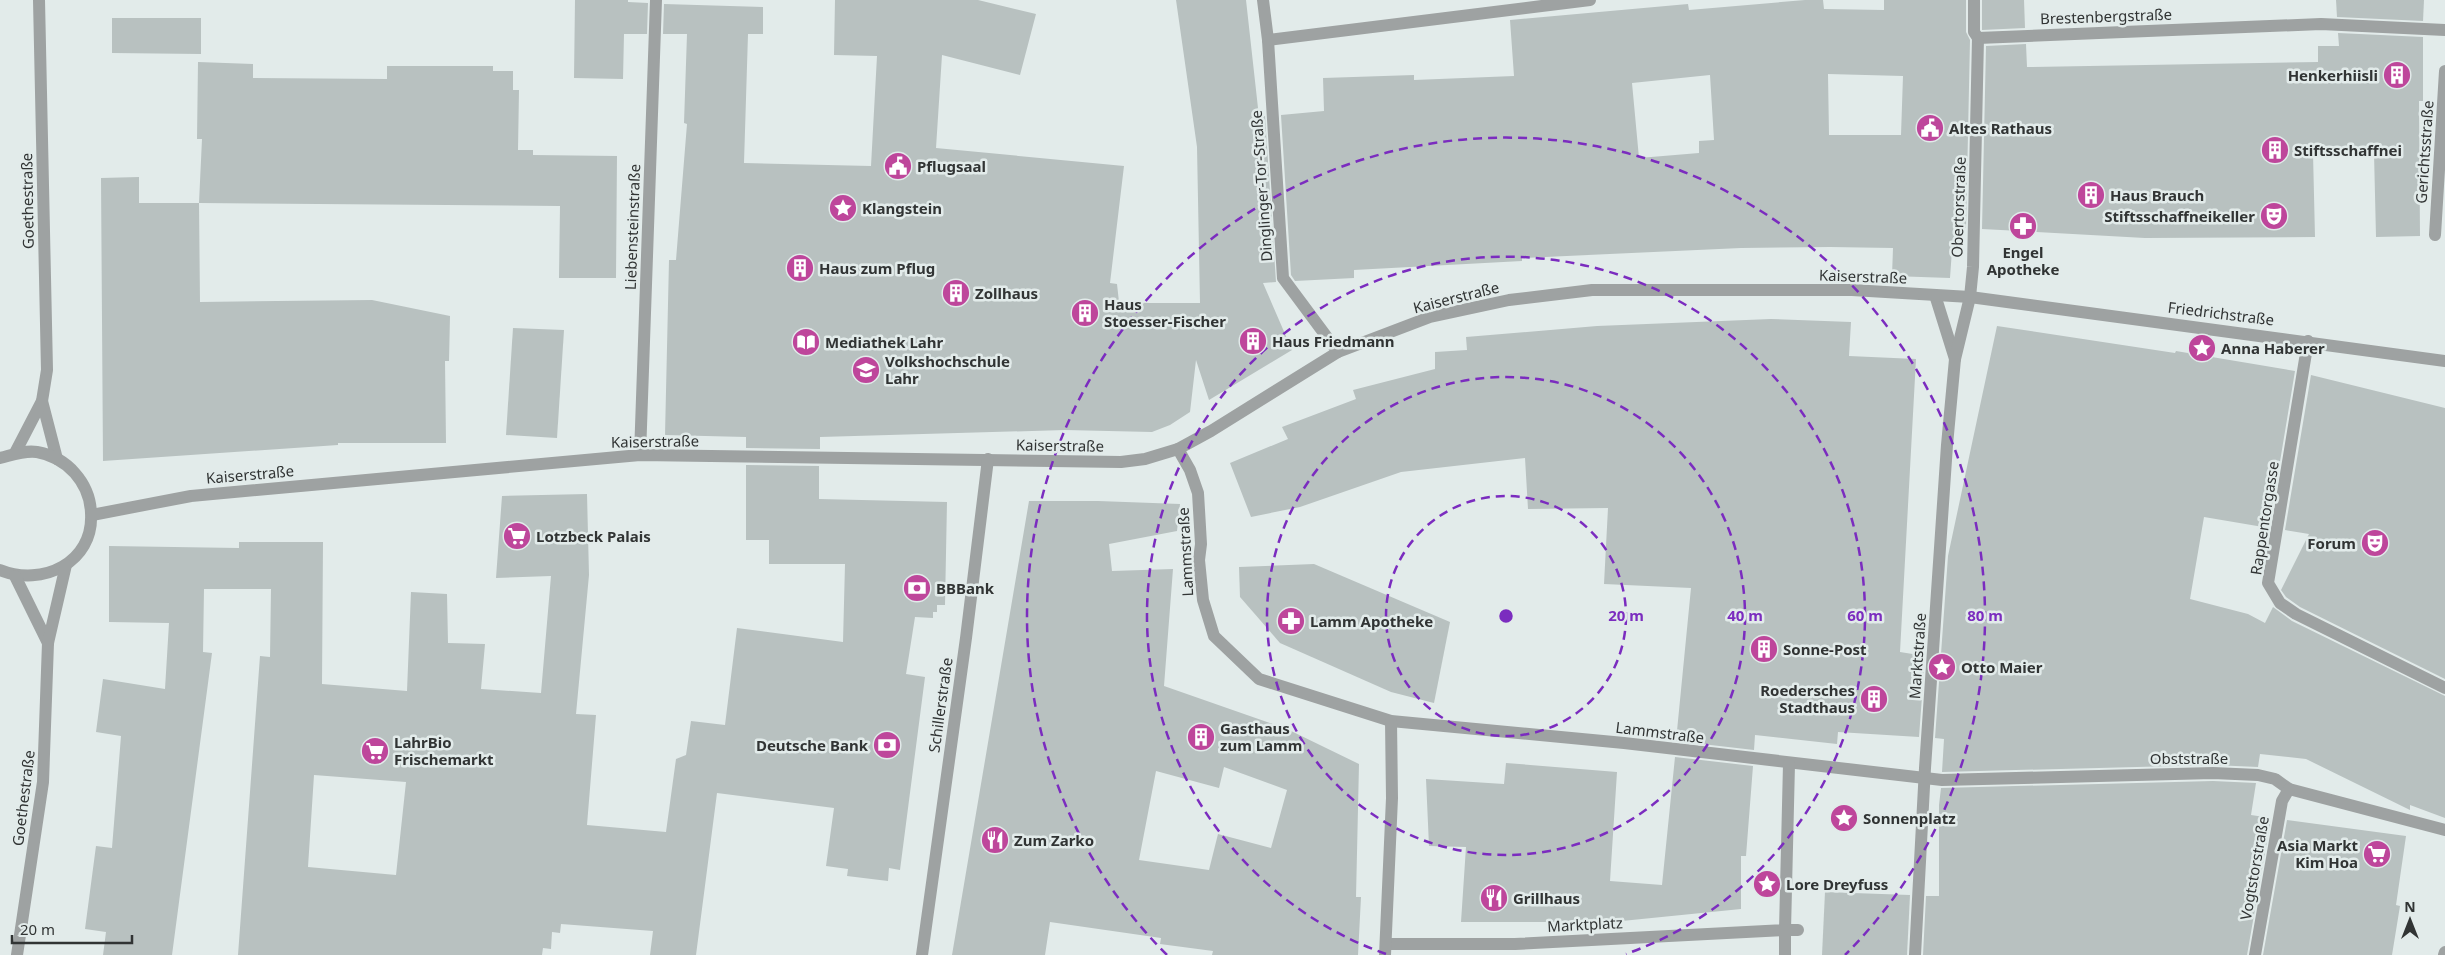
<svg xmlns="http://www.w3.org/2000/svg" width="2445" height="955" font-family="'Noto Sans',sans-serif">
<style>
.building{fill:#b8c1c0;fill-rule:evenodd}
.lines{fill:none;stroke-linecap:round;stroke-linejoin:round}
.minor{stroke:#9ea2a2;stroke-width:12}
.ring{fill:none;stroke:#7b2cbf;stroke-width:2.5;stroke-dasharray:9 6}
.labels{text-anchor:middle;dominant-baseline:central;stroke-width:5;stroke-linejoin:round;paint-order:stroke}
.street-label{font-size:15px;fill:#313434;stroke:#e2ebea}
.poi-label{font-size:15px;font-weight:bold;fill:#313434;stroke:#e2ebea;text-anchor:start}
.centre{fill:#7b2cbf;stroke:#e2ebea;stroke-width:2.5}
.ring-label{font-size:15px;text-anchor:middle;font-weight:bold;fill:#7b2cbf;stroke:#e2ebea;stroke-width:5;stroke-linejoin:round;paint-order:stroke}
</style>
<rect width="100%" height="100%" fill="#e2ebea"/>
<!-- building -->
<g class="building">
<path d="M575,0h53v2l20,1 -1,31h-23l-1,45 -49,-1z"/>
<path d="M835,0h143l58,14 -16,61 -78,-20 -6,93 188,18 -14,117 7,1 2,18 31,1h50l-3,-156 -21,-147h70l13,117 6,-1 11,166 -13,1 29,67 -83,50 -13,-40 -6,52 -20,13 -18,7 -87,-2 -245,7v12l-74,-1v-11l-81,-2 4,-175h7l11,-136 -3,-1 3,-89h-24l1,-30 99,3v27h-15l-4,129 127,3 6,-110 -43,-1z"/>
<path d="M1805,0h18l1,9 60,1v-10h82v32l4,8 -4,188h-3l-1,22h-10l-2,28 -58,-2 1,-28 -63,-1 -89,1 -219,10v3l-168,9v8l-59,3 -4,-6 -10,-160 43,-4 -1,-33 91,-3v5l100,-4 -4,-56 178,-16 1,6zM1828,74l75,2 -2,59h-72zM1710,75l4,65 -15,1v12l-60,5 -7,-75z"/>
<path d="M1982,0h42l1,28 -43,2z"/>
<path d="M2336,0h88l-1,21 -86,-4z"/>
<path d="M112,18h89v36l-89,-1z"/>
<path d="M2338,33l85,4v64h-4l1,135 -44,1 -2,-84h-61l2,84 -170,1 -163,-9 4,-183 40,-2 1,23 291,-5v-16h21z"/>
<path d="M198,62l55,2v14l134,1v-13h106v5h20v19h6l-1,60h15v5l84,1 -1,122h-57l1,-72 -361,-3 3,-64h-5z"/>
<path d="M139,177v26h60l1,99 172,-2 78,16 -1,45h-4l1,82h-108v2l-235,16 -2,-283z"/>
<path d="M1771,319l80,3 -2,34 67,3 -16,293 25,4 -6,81 -81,-5 -1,12 -82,-9 -1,15 -78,-9 15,-153 -87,-4 4,-76 -80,1 -3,-51 -124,14 -101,35 -49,10 -21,-54 58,-24 -6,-12 74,-28 -3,-9 82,-21v-17l32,-2 -1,-13 131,-11z"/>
<path d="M1997,326l178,27 1,-2 119,20 -26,157 -65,-11 -14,82 58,15 17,9 8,-16 19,14 153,75v122l-35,-13v5l-104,-51 -46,-5 -2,13 -45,-2 -271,7 2,-33 -9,-1 13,-182z"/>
<path d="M513,328l51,2 -7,108 -51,-3z"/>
<path d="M2311,375l134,33v271l-145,-72 -14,-10 -5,-7 28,-56 -24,-4z"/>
<path d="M746,465l73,1v33l128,3 -2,103h-8v7h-4v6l-18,-1 -9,57 19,3 -25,193 -11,-2 -1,13 -41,-5 1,-7 -22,-3 8,-58 -117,-15 -21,162h-46l3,-24 -92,-7 -1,9 -8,-1 -1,17 -8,-1 -1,7h-304l22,-299 10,1 1,-68h-67l-1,63 9,1 -40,302h-69l3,-23 -21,-3 11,-83 16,2 9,-112 -25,-4 7,-53 62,10 4,-66 -60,-1v-76l130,2v-6h84l-1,142 85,7 4,-99 36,2 1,49 37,1 -4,45 60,4 10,-117 -55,2 6,-82 85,-2 2,81 -13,139 20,1 -9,110 79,7 10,-73 10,-4 5,-34 34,4 12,-97 106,14 2,-78h-76v-24h-23zM314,775l92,7 -10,93 -88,-8z"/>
<path d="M1029,501h69l82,3 -3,27 -68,13 3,27 61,-2 -9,117 123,43 72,35 -3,133h5l-3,58h-146l1,-4 -53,-7 1,-6 -111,-16 -5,33h-93zM1224,767l63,23 -16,58 -53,-14 -9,36 -70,-10 17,-89 63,17z"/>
<path d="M1314,564l136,58 -16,81 -43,-11 -111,-49 -40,-46 -1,-30z"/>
<path d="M1675,757l78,9 -7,90h-5v53l-129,13h-151l5,-75 -37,-1 -3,-67 78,5 2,-21 111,9 -7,109 52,4z"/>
<path d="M2213,781l43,2 -5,32 20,3 -24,137h-324l3,-59h13v-91l2,-17z"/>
<path d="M2287,820l119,16 -10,69 4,1 -8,49h-129z"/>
<path d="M1825,892l85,3 -3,60h-85z"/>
</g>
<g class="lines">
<!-- minor -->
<g class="minor">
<path d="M1263,0l5,40 15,238 55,74"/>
<path d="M1978,38l343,-14 124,6"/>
<path d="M1268,40l322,-40"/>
<path d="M2435,235l10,-164"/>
<path d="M1935,295l20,64"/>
<path d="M2308,341l-40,242 12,20 16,11 149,74"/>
<path d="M42,401l15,58"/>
<path d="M1178,449l12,21 8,23 3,51 -2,16 4,40 11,36 45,43 132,42 233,22 318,37 271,-7 45,2 17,4 14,10 156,41"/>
<path d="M15,453l27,-52 5,-31 -8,-370"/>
<path d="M640,455l16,-455"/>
<path d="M0,458c12,-3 25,-8 37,-6 30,5 53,31 54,61 3,50 -49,74 -91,57"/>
<path d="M92,515l99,-19 449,-41 481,7 24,-3 33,-10 33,-18 127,-79 92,-35 79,-17 83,-10h260l118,7 475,64"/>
<path d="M15,576l33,67"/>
<path d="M1386,944h129l270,-14 4,-166"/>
<path d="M17,955l26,-173 5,-139 18,-78"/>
<path d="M922,955l44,-317 22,-179"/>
<path d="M1385,955l7,-157 -1,-77"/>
<path d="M1785,955v-25h13"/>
<path d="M1915,955l10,-187 22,-323 8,-86 15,-62 3,-30 5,-229 -4,-6v-32"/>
<path d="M2255,955l27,-154 7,-12"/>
<path d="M2444,955l1,-3"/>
</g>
</g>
<!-- distance rings -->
<g class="ring">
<circle cx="1506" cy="616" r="120"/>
<circle cx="1506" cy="616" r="239"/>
<path d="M1386 954A359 359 0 1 1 1626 954"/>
<path d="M1167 955A479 479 0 1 1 1845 955"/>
</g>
<!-- icons -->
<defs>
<symbol id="building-disc" viewBox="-11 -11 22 22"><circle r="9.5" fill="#be469b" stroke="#e2ebea"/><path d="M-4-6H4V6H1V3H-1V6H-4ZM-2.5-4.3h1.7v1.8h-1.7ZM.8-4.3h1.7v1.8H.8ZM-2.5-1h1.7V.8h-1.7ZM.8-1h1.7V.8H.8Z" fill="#fff"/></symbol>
<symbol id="civic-disc" viewBox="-11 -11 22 22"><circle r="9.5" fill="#be469b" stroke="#e2ebea"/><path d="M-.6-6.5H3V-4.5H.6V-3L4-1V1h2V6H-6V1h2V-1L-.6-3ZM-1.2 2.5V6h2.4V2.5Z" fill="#fff"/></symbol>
<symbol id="sight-disc" viewBox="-11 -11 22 22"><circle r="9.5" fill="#be469b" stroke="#e2ebea"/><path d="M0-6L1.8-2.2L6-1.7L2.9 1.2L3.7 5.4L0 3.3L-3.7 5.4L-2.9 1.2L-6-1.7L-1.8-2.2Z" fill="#fff"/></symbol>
<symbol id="theatre-disc" viewBox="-11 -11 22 22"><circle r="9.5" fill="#be469b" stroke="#e2ebea"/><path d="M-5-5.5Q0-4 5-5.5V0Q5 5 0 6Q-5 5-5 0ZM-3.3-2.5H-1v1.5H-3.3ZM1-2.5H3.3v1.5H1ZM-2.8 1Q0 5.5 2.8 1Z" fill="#fff"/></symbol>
<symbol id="pharmacy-disc" viewBox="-11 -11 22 22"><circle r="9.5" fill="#be469b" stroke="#e2ebea"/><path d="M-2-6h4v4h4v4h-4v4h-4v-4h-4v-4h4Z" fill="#fff"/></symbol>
<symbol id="library-disc" viewBox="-11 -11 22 22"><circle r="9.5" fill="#be469b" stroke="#e2ebea"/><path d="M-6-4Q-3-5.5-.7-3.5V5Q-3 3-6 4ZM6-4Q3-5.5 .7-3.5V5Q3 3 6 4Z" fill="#fff"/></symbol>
<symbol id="university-disc" viewBox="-11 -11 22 22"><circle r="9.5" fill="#be469b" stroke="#e2ebea"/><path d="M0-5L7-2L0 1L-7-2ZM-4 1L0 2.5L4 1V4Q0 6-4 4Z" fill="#fff"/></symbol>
<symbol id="supermarket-disc" viewBox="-11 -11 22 22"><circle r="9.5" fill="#be469b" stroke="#e2ebea"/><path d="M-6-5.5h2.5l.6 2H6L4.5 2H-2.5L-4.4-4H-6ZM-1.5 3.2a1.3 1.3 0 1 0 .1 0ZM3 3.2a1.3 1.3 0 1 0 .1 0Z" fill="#fff"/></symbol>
<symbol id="bank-disc" viewBox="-11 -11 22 22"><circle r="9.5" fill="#be469b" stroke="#e2ebea"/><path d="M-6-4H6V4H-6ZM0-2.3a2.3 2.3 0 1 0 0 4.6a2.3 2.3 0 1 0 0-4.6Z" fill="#fff"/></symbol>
<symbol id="restaurant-disc" viewBox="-11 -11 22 22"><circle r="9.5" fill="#be469b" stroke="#e2ebea"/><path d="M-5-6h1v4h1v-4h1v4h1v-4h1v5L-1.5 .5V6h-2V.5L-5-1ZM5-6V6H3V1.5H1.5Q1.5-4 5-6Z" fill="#fff"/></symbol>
</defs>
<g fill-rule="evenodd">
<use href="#building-disc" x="2381" y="59" width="32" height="32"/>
<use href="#civic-disc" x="1914" y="112" width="32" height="32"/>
<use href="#building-disc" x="2259" y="134" width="32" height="32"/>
<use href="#civic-disc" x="882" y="150" width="32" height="32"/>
<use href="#building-disc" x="2075" y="179" width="32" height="32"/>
<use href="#sight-disc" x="827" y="192" width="32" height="32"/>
<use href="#theatre-disc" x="2258" y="200" width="32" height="32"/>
<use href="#pharmacy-disc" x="2007" y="210" width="32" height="32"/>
<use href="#building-disc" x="784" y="252" width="32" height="32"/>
<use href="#building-disc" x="940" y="277" width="32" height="32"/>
<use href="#building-disc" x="1069" y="297" width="32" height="32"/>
<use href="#building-disc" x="1237" y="325" width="32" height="32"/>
<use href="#library-disc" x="790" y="326" width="32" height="32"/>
<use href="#sight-disc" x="2186" y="332" width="32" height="32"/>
<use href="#university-disc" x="850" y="354" width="32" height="32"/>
<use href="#supermarket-disc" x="501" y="520" width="32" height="32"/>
<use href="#theatre-disc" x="2359" y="527" width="32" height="32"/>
<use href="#bank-disc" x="901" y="572" width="32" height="32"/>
<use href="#pharmacy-disc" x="1275" y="605" width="32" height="32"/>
<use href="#building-disc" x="1748" y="633" width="32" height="32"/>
<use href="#sight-disc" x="1926" y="651" width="32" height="32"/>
<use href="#building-disc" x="1858" y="683" width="32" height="32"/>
<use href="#building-disc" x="1185" y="721" width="32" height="32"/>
<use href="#bank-disc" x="871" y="729" width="32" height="32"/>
<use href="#supermarket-disc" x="359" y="735" width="32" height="32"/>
<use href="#sight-disc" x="1828" y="802" width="32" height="32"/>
<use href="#restaurant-disc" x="979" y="824" width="32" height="32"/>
<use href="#supermarket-disc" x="2361" y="838" width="32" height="32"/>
<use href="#sight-disc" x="1751" y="868" width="32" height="32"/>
<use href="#restaurant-disc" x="1478" y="882" width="32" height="32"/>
</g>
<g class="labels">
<!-- street labels -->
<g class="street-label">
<text transform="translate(2106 16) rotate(-2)">Brestenbergstraße</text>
<text transform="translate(2424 152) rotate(-86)">Gerichtsstraße</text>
<text transform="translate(1261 186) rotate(-94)">Dinglinger-Tor-Straße</text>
<text transform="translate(27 201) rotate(-91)">Goethestraße</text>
<text transform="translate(1958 207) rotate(-88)">Obertorstraße</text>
<text transform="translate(632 227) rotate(-88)">Liebensteinstraße</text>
<text transform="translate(1863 276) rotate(2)">Kaiserstraße</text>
<text transform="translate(1456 297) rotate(-14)">Kaiserstraße</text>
<text transform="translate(2221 313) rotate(7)">Friedrichstraße</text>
<text transform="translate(655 441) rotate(-1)">Kaiserstraße</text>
<text transform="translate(1060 445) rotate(1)">Kaiserstraße</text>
<text transform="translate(250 474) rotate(-5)">Kaiserstraße</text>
<text transform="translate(2264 518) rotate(-81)">Rappentorgasse</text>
<text transform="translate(1185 552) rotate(-93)">Lammstraße</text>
<text transform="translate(1917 656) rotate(-86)">Marktstraße</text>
<text transform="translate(940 705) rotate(-82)">Schillerstraße</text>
<text transform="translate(1660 732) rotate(7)">Lammstraße</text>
<text x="2189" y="758">Obststraße</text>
<text transform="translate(23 798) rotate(-83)">Goethestraße</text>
<text transform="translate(2254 868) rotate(-80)">Vogtstorstraße</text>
<text transform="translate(1585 924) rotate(-3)">Marktplatz</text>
</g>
<!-- poi labels -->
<g class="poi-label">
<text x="2378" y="75" text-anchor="end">Henkerhiisli</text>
<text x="1949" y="128">Altes Rathaus</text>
<text x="2294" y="150">Stiftsschaffnei</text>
<text x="917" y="166">Pflugsaal</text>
<text x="2110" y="195">Haus Brauch</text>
<text x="862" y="208">Klangstein</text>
<text x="2255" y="216" text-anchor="end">Stiftsschaffneikeller</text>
<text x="2023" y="252" text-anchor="middle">Engel<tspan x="2023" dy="17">Apotheke</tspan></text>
<text x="819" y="268">Haus zum Pflug</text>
<text x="975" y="293">Zollhaus</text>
<text x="1104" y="304">Haus<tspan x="1104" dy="17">Stoesser-Fischer</tspan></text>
<text x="1272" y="341">Haus Friedmann</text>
<text x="825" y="342">Mediathek Lahr</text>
<text x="2221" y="348">Anna Haberer</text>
<text x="885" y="361">Volkshochschule<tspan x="885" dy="17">Lahr</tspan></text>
<text x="536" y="536">Lotzbeck Palais</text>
<text x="2356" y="543" text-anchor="end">Forum</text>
<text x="936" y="588">BBBank</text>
<text x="1310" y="621">Lamm Apotheke</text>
<text x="1783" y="649">Sonne-Post</text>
<text x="1961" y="667">Otto Maier</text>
<text x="1855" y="690" text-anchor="end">Roedersches<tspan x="1855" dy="17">Stadthaus</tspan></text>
<text x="1220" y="728">Gasthaus<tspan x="1220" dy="17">zum Lamm</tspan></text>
<text x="394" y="742">LahrBio<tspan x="394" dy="17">Frischemarkt</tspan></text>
<text x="868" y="745" text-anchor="end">Deutsche Bank</text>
<text x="1863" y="818">Sonnenplatz</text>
<text x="1014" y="840">Zum Zarko</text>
<text x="2358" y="845" text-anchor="end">Asia Markt<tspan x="2358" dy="17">Kim Hoa</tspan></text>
<text x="1786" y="884">Lore Dreyfuss</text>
<text x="1513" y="898">Grillhaus</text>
</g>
</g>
<circle cx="1506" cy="616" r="8" class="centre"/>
<g class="ring-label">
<text x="1626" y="621">20 m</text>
<text x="1745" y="621">40 m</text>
<text x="1865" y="621">60 m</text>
<text x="1985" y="621">80 m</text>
</g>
<!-- north arrow -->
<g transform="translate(2410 920)" stroke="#e2ebea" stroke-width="4" paint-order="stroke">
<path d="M0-4L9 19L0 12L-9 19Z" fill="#313434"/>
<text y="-8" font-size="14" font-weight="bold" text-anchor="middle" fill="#313434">N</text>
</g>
<!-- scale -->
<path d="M12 935v8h120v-8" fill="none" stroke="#313434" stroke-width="2.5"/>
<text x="20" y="935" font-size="15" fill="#313434" stroke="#e2ebea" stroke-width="4" paint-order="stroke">20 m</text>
</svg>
